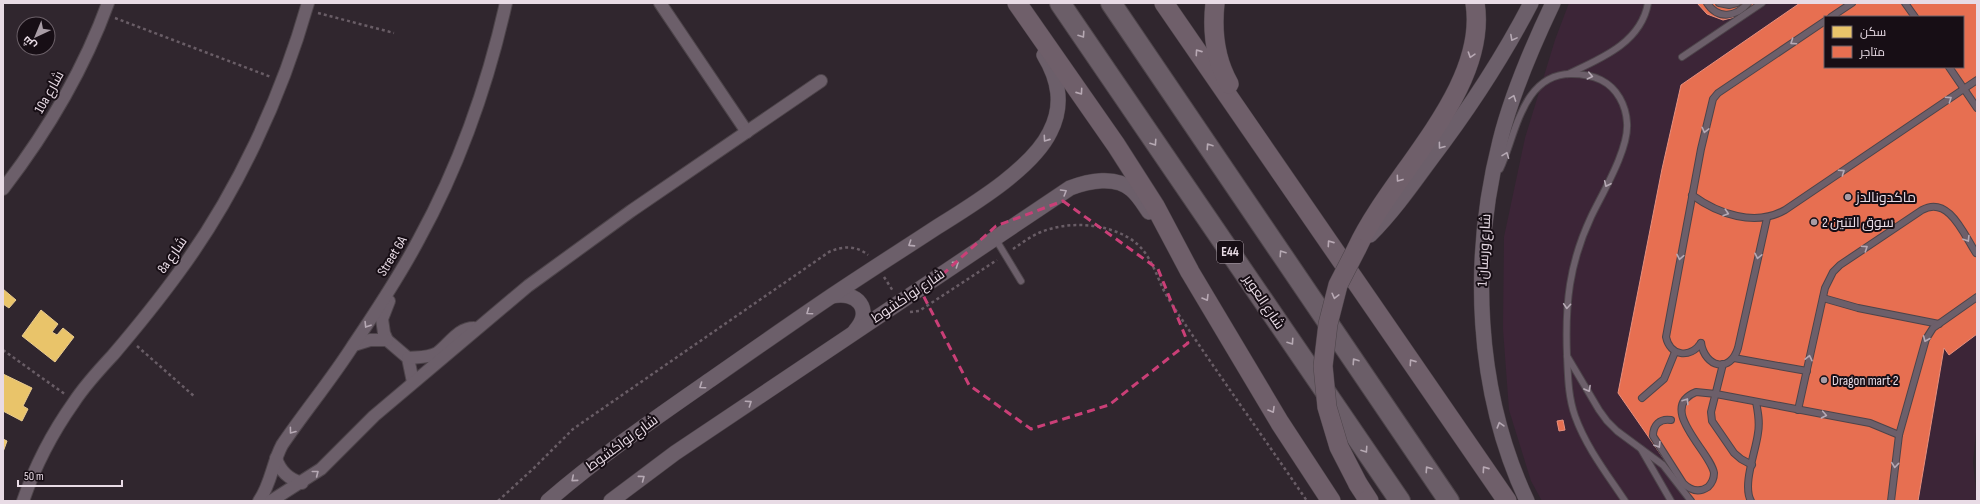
<svg xmlns="http://www.w3.org/2000/svg" width="1980" height="504" font-family="'Sofia Sans Condensed',Cairo,sans-serif">
<style>
.built{fill:#3c2537;fill-rule:evenodd}
.homes{fill:#e9c46a;stroke:#e9cb8f}
.shops{fill:#e76f51;stroke:#e78f7d;fill-rule:evenodd}
.lines{fill:none;stroke-linecap:round;stroke-linejoin:round}
.service-casing{stroke:#4d444a;stroke-width:8}
.minor-casing{stroke:#4d444a;stroke-width:14}
.tertiary-casing{stroke:#4d444a;stroke-width:16}
.primary-casing{stroke:#4d444a;stroke-width:20}
.trunk-casing{stroke:#4d444a;stroke-width:22}
.path{stroke:#695d66;stroke-width:2.5;stroke-dasharray:3 3;stroke-linecap:butt}
.service{stroke:#6c5f6a;stroke-width:6}
.minor{stroke:#6c5f6a;stroke-width:12}
.tertiary{stroke:#6c5f6a;stroke-width:15}
.primary{stroke:#6f5f6a;stroke-width:19}
.trunk{stroke:#6b5e68;stroke-width:20}
.primary-bridge-casing{stroke:#4d444a;stroke-width:20;stroke-linecap:butt}
.primary-bridge{stroke:#6f5f6a;stroke-width:19}
.oneway{stroke:#b6a9b3}
.oneway2{stroke:#b6a9b4}
.oneway3{stroke:#b8a9b4}
.marked{fill:none;stroke:#ca3f77;stroke-width:3;stroke-dasharray:8 5;stroke-linejoin:round}
.poi-dot{fill:#a89ca5;stroke:#170e15;stroke-width:1.5}
.labels{text-anchor:middle;dominant-baseline:central;stroke-width:4;stroke-linejoin:round;paint-order:stroke}
.shield{fill:#170e15;stroke:#a99ea7;stroke-width:1}
.shield-label{font-size:13px;font-weight:bold;fill:#e8dbe5}
.street-label{font-size:14px;fill:#e8dbe5;stroke:#170e15}
.poi-label{font-size:14px;fill:#e8dbe5;stroke:#170e15;text-anchor:start}
</style>
<rect width="100%" height="100%" fill="#30262e"/>
<!-- built -->
<path class="built" d="M1569,3h408v420l-4,39 4,39h-435l-11,-20 -22,-71 -6,-81 1,-92 21,-99 30,-98zM1825,17h138v50h-138z"/>
<!-- homes -->
<g class="homes">
<path d="M3,289l13,11 -7,8 -6,-4z"/>
<path d="M41,310l17,14 -6,8 5,3 6,-7 11,9 -19,25 -33,-26z"/>
<path d="M3,374l29,14 -9,18 5,3 -6,12 -19,-10z"/>
<path d="M3,439l4,2 -4,11z"/>
</g>
<!-- shops -->
<g class="shops">
<path d="M1697,3h61l-19,13 -16,4 -16,-6z"/>
<path d="M1800,3h177v331l-28,21 -5,-7 -26,153h-225l-75,-108 44,-224 19,-84zM1825,17h138v50h-138z"/>
<path d="M1563,420l2,10 -6,1 -2,-10z"/>
</g>
<g class="lines">
<defs>
<g id="service">
<path d="M1707,3c11,17 29,14 41,0"/>
<path d="M1719,3l10,2 8,-2"/>
<path d="M1905,3l10,14"/>
<path d="M1831,17l21,-14"/>
<path d="M1682,57l80,-54"/>
<path d="M1949,67l28,41"/>
<path d="M1568,74c32,-15 73,-31 80,-71"/>
<path d="M1500,169c16,-34 22,-95 71,-95 11,0 20,1 30,6 16,8 25,25 26,43 2,26 -24,69 -36,94 -22,47 -26,87 -24,138 1,21 1,41 8,61 11,31 32,58 50,85"/>
<path d="M1692,195c26,19 63,32 93,15l192,-130"/>
<path d="M995,238l26,43"/>
<path d="M1823,298l35,10 81,16"/>
<path d="M1701,343c-11,16 -31,13 -35,-6l35,-188 12,-50 5,-6 107,-72"/>
<path d="M1701,343c4,24 29,31 37,5l29,-130"/>
<path d="M1567,356l32,54 8,11 10,10 46,34 28,36"/>
<path d="M1734,358l73,13"/>
<path d="M1723,364l-12,48 1,9 22,32 7,6 11,6"/>
<path d="M1642,398l22,-19 11,-27"/>
<path d="M1798,410l27,-122 8,-16 7,-7 82,-55c27,-15 42,25 54,43"/>
<path d="M1671,420c-11,-2 -18,5 -18,16l30,47c8,8 16,10 25,4 4,-4 6,-8 6,-14 -3,-21 -58,-65 -18,-81l20,2 154,29 29,12"/>
<path d="M1641,449l30,52"/>
<path d="M1751,501c-9,-16 5,-50 7,-68 2,-11 0,-21 -2,-31"/>
<path d="M1891,501l8,-66 27,-96 7,-11 44,-31"/>
</g>
<g id="minor">
<path d="M660,3l87,129"/>
<path d="M3,189c43,-56 81,-120 105,-186"/>
<path d="M389,301l-7,18 2,14 3,7 21,18 5,24"/>
<path d="M354,345l16,-5h17"/>
<path d="M408,358c10,-1 20,0 29,-5 12,-8 20,-25 37,-25"/>
<path d="M276,458c4,13 12,21 26,25"/>
<path d="M23,501c12,-35 29,-68 51,-99 11,-17 25,-32 39,-47 23,-27 45,-54 66,-83 58,-79 102,-174 129,-269"/>
<path d="M259,501c12,-17 13,-37 23,-56 23,-34 50,-66 72,-101 23,-34 46,-69 65,-105 40,-73 69,-156 87,-236"/>
<path d="M271,501l50,-32 53,-53 154,-130 103,-75 190,-130"/>
</g>
<g id="tertiary">
<path d="M1370,235c23,-23 42,-50 61,-76 38,-50 71,-100 100,-156"/>
<path d="M832,296c25,-6 42,14 23,35"/>
<path d="M548,501c52,-45 109,-84 165,-123 40,-28 80,-56 120,-83 34,-23 69,-45 104,-68 35,-22 95,-58 113,-95 14,-27 9,-52 -6,-77"/>
<path d="M611,501l64,-48 395,-265c18,-7 46,-13 62,2 7,6 12,15 17,22"/>
<path d="M1527,501c-52,-111 -57,-242 -27,-360 12,-48 32,-94 53,-138"/>
</g>
<g id="primary">
<path d="M1017,3l99,142 39,61 35,66 90,151 51,78"/>
<path d="M1164,3l343,498"/>
<path d="M1215,3c-3,27 0,56 14,81"/>
<path d="M1357,248c34,-74 132,-159 118,-245"/>
<path d="M1358,484l11,17"/>
</g>
<g id="trunk">
<path d="M1060,3l340,498"/>
<path d="M1111,3l338,498"/>
</g>
</defs>
<!-- service casing -->
<use href="#service" class="service-casing"/>
<!-- minor casing -->
<use href="#minor" class="minor-casing"/>
<!-- tertiary casing -->
<use href="#tertiary" class="tertiary-casing"/>
<!-- primary casing -->
<use href="#primary" class="primary-casing"/>
<!-- trunk casing -->
<use href="#trunk" class="trunk-casing"/>
<!-- path -->
<g class="path">
<path d="M318,13l76,20"/>
<path d="M115,18l156,59"/>
<path d="M1013,249c9,-6 18,-13 28,-17 27,-11 63,-9 88,6 25,15 27,43 42,65 44,67 91,132 136,198"/>
<path d="M884,277l9,14"/>
<path d="M910,312l9,-1 78,-51"/>
<path d="M137,346l58,51"/>
<path d="M3,350l63,45"/>
<path d="M498,501l36,-33 39,-39 256,-177c13,-6 27,-7 39,3"/>
</g>
<!-- service -->
<use href="#service" class="service"/>
<!-- minor -->
<use href="#minor" class="minor"/>
<!-- tertiary -->
<use href="#tertiary" class="tertiary"/>
<!-- primary -->
<use href="#primary" class="primary"/>
<!-- trunk -->
<use href="#trunk" class="trunk"/>
<defs>
<path id="primary-bridge" d="M1357,248l-19,37 -10,39 -5,42 4,41 12,40 19,37"/>
</defs>
<!-- primary-bridge casing -->
<use href="#primary-bridge" class="primary-bridge-casing"/>
<!-- primary-bridge -->
<use href="#primary-bridge" class="primary-bridge"/>
</g>
<!-- one-way arrows -->
<defs><path id="oneway-chevron" d="M-2-3.5L2.5 0L-2 3.5" fill="none" stroke-width="1.6" stroke-linecap="round" stroke-linejoin="round"/></defs>
<g class="oneway">
<use href="#oneway-chevron" transform="translate(1082 35) rotate(56)"/>
<use href="#oneway-chevron" transform="translate(1154 143) rotate(56)"/>
<use href="#oneway-chevron" transform="translate(1209 146) rotate(-124)"/>
<use href="#oneway-chevron" transform="translate(1282 253) rotate(-124)"/>
<use href="#oneway-chevron" transform="translate(1291 342) rotate(56)"/>
<use href="#oneway-chevron" transform="translate(1355 361) rotate(-124)"/>
<use href="#oneway-chevron" transform="translate(1365 450) rotate(56)"/>
<use href="#oneway-chevron" transform="translate(1428 469) rotate(-124)"/>
</g>
<g class="oneway2">
<use href="#oneway-chevron" transform="translate(1513 38) rotate(118)"/>
<use href="#oneway-chevron" transform="translate(1793 42) rotate(146)"/>
<use href="#oneway-chevron" transform="translate(1590 76) rotate(13)"/>
<use href="#oneway-chevron" transform="translate(1513 98) rotate(-70)"/>
<use href="#oneway-chevron" transform="translate(1949 99) rotate(-34)"/>
<use href="#oneway-chevron" transform="translate(1705 130) rotate(104)"/>
<use href="#oneway-chevron" transform="translate(1046 139) rotate(125)"/>
<use href="#oneway-chevron" transform="translate(1441 146) rotate(127)"/>
<use href="#oneway-chevron" transform="translate(1506 155) rotate(-69)"/>
<use href="#oneway-chevron" transform="translate(1842 172) rotate(-34)"/>
<use href="#oneway-chevron" transform="translate(1607 184) rotate(115)"/>
<use href="#oneway-chevron" transform="translate(1064 192) rotate(-31)"/>
<use href="#oneway-chevron" transform="translate(1726 213) rotate(18)"/>
<use href="#oneway-chevron" transform="translate(1967 239) rotate(58)"/>
<use href="#oneway-chevron" transform="translate(911 244) rotate(147)"/>
<use href="#oneway-chevron" transform="translate(1865 248) rotate(-34)"/>
<use href="#oneway-chevron" transform="translate(1758 256) rotate(102)"/>
<use href="#oneway-chevron" transform="translate(1680 257) rotate(101)"/>
<use href="#oneway-chevron" transform="translate(956 264) rotate(-34)"/>
<use href="#oneway-chevron" transform="translate(1567 306) rotate(94)"/>
<use href="#oneway-chevron" transform="translate(809 312) rotate(145)"/>
<use href="#oneway-chevron" transform="translate(367 325) rotate(122)"/>
<use href="#oneway-chevron" transform="translate(1926 339) rotate(113)"/>
<use href="#oneway-chevron" transform="translate(1809 358) rotate(-78)"/>
<use href="#oneway-chevron" transform="translate(702 386) rotate(145)"/>
<use href="#oneway-chevron" transform="translate(1588 389) rotate(61)"/>
<use href="#oneway-chevron" transform="translate(1686 401) rotate(-57)"/>
<use href="#oneway-chevron" transform="translate(749 403) rotate(-34)"/>
<use href="#oneway-chevron" transform="translate(1824 415) rotate(11)"/>
<use href="#oneway-chevron" transform="translate(1500 425) rotate(-106)"/>
<use href="#oneway-chevron" transform="translate(292 431) rotate(127)"/>
<use href="#oneway-chevron" transform="translate(1658 445) rotate(58)"/>
<use href="#oneway-chevron" transform="translate(1895 465) rotate(96)"/>
<use href="#oneway-chevron" transform="translate(316 473) rotate(-38)"/>
<use href="#oneway-chevron" transform="translate(642 478) rotate(-37)"/>
<use href="#oneway-chevron" transform="translate(574 479) rotate(140)"/>
</g>
<g class="oneway3">
<use href="#oneway-chevron" transform="translate(1198 52) rotate(-125)"/>
<use href="#oneway-chevron" transform="translate(1471 55) rotate(108)"/>
<use href="#oneway-chevron" transform="translate(1080 92) rotate(55)"/>
<use href="#oneway-chevron" transform="translate(1399 179) rotate(126)"/>
<use href="#oneway-chevron" transform="translate(1330 243) rotate(-125)"/>
<use href="#oneway-chevron" transform="translate(1335 296) rotate(104)"/>
<use href="#oneway-chevron" transform="translate(1206 298) rotate(59)"/>
<use href="#oneway-chevron" transform="translate(1412 362) rotate(-125)"/>
<use href="#oneway-chevron" transform="translate(1272 410) rotate(60)"/>
<use href="#oneway-chevron" transform="translate(1485 469) rotate(-125)"/>
</g>
<!-- marked area -->
<path class="marked" d="M1063,201l95,68 30,74 -79,62 -78,24 -62,-44 -47,-92 74,-67z"/>
<!-- markers -->
<g class="poi-dot">
<circle cx="1848" cy="197" r="4"/>
<circle cx="1814" cy="222" r="4"/>
<circle cx="1824" cy="380" r="4"/>
</g>
<g class="labels">
<!-- shield labels -->
<rect class="shield" x="1217" y="241" width="26" height="22" rx="3"/>
<g class="shield-label">
<text x="1230" y="252">E44</text>
</g>
<!-- street labels -->
<g class="street-label">
<text transform="translate(49 92) rotate(-61)">10a شارع</text>
<text transform="translate(1484 250) rotate(-87)">شارع ورسان 1</text>
<text transform="translate(172 255) rotate(-55)">8a شارع</text>
<text transform="translate(392 256) rotate(-59)">Street 6A</text>
<text transform="translate(908 296) rotate(-34)">شارع نواكشوط</text>
<text transform="translate(1264 302) rotate(56)">شارع العوير</text>
<text transform="translate(622 443) rotate(-36)">شارع نواكشوط</text>
</g>
<!-- poi labels -->
<g class="poi-label">
<text x="1856" y="197">ماكدونالدز</text>
<text x="1822" y="222">سوق التنين 2</text>
<text x="1832" y="380">Dragon mart 2</text>
</g>
</g>
<!-- border -->
<rect width="1980" height="504" fill="none" stroke="#e8dbe5" stroke-width="8"/>
<!-- legend -->
<rect x="1824" y="16" width="140" height="52" fill="#170e15" stroke="#6b6068"/>
<rect x="1832" y="26" width="20" height="12" fill="#e9c46a" stroke="#6b6068"/>
<text x="1860" y="36" font-size="12" fill="#e8dbe5">سكن</text>
<rect x="1832" y="46" width="20" height="12" fill="#e76f51" stroke="#6b6068"/>
<text x="1860" y="56" font-size="12" fill="#e8dbe5">متاجر</text>
<!-- north arrow -->
<g transform="translate(36 36) rotate(224)"><circle r="19" fill="#170e15" stroke="#6b6068"/>
<path d="M0-3L7 15L0 10L-7 15Z" fill="#a89ca5"/>
<text y="-6" font-size="11" font-weight="bold" text-anchor="middle" fill="#e8dbe5">ش</text>
</g>
<!-- scale -->
<path d="M18 480v6h104v-6" fill="none" stroke="#e8dbe5" stroke-width="2"/>
<text x="24" y="480" font-size="12" fill="#e8dbe5" stroke="#170e15" stroke-width="3" paint-order="stroke">50 m</text>
</svg>
